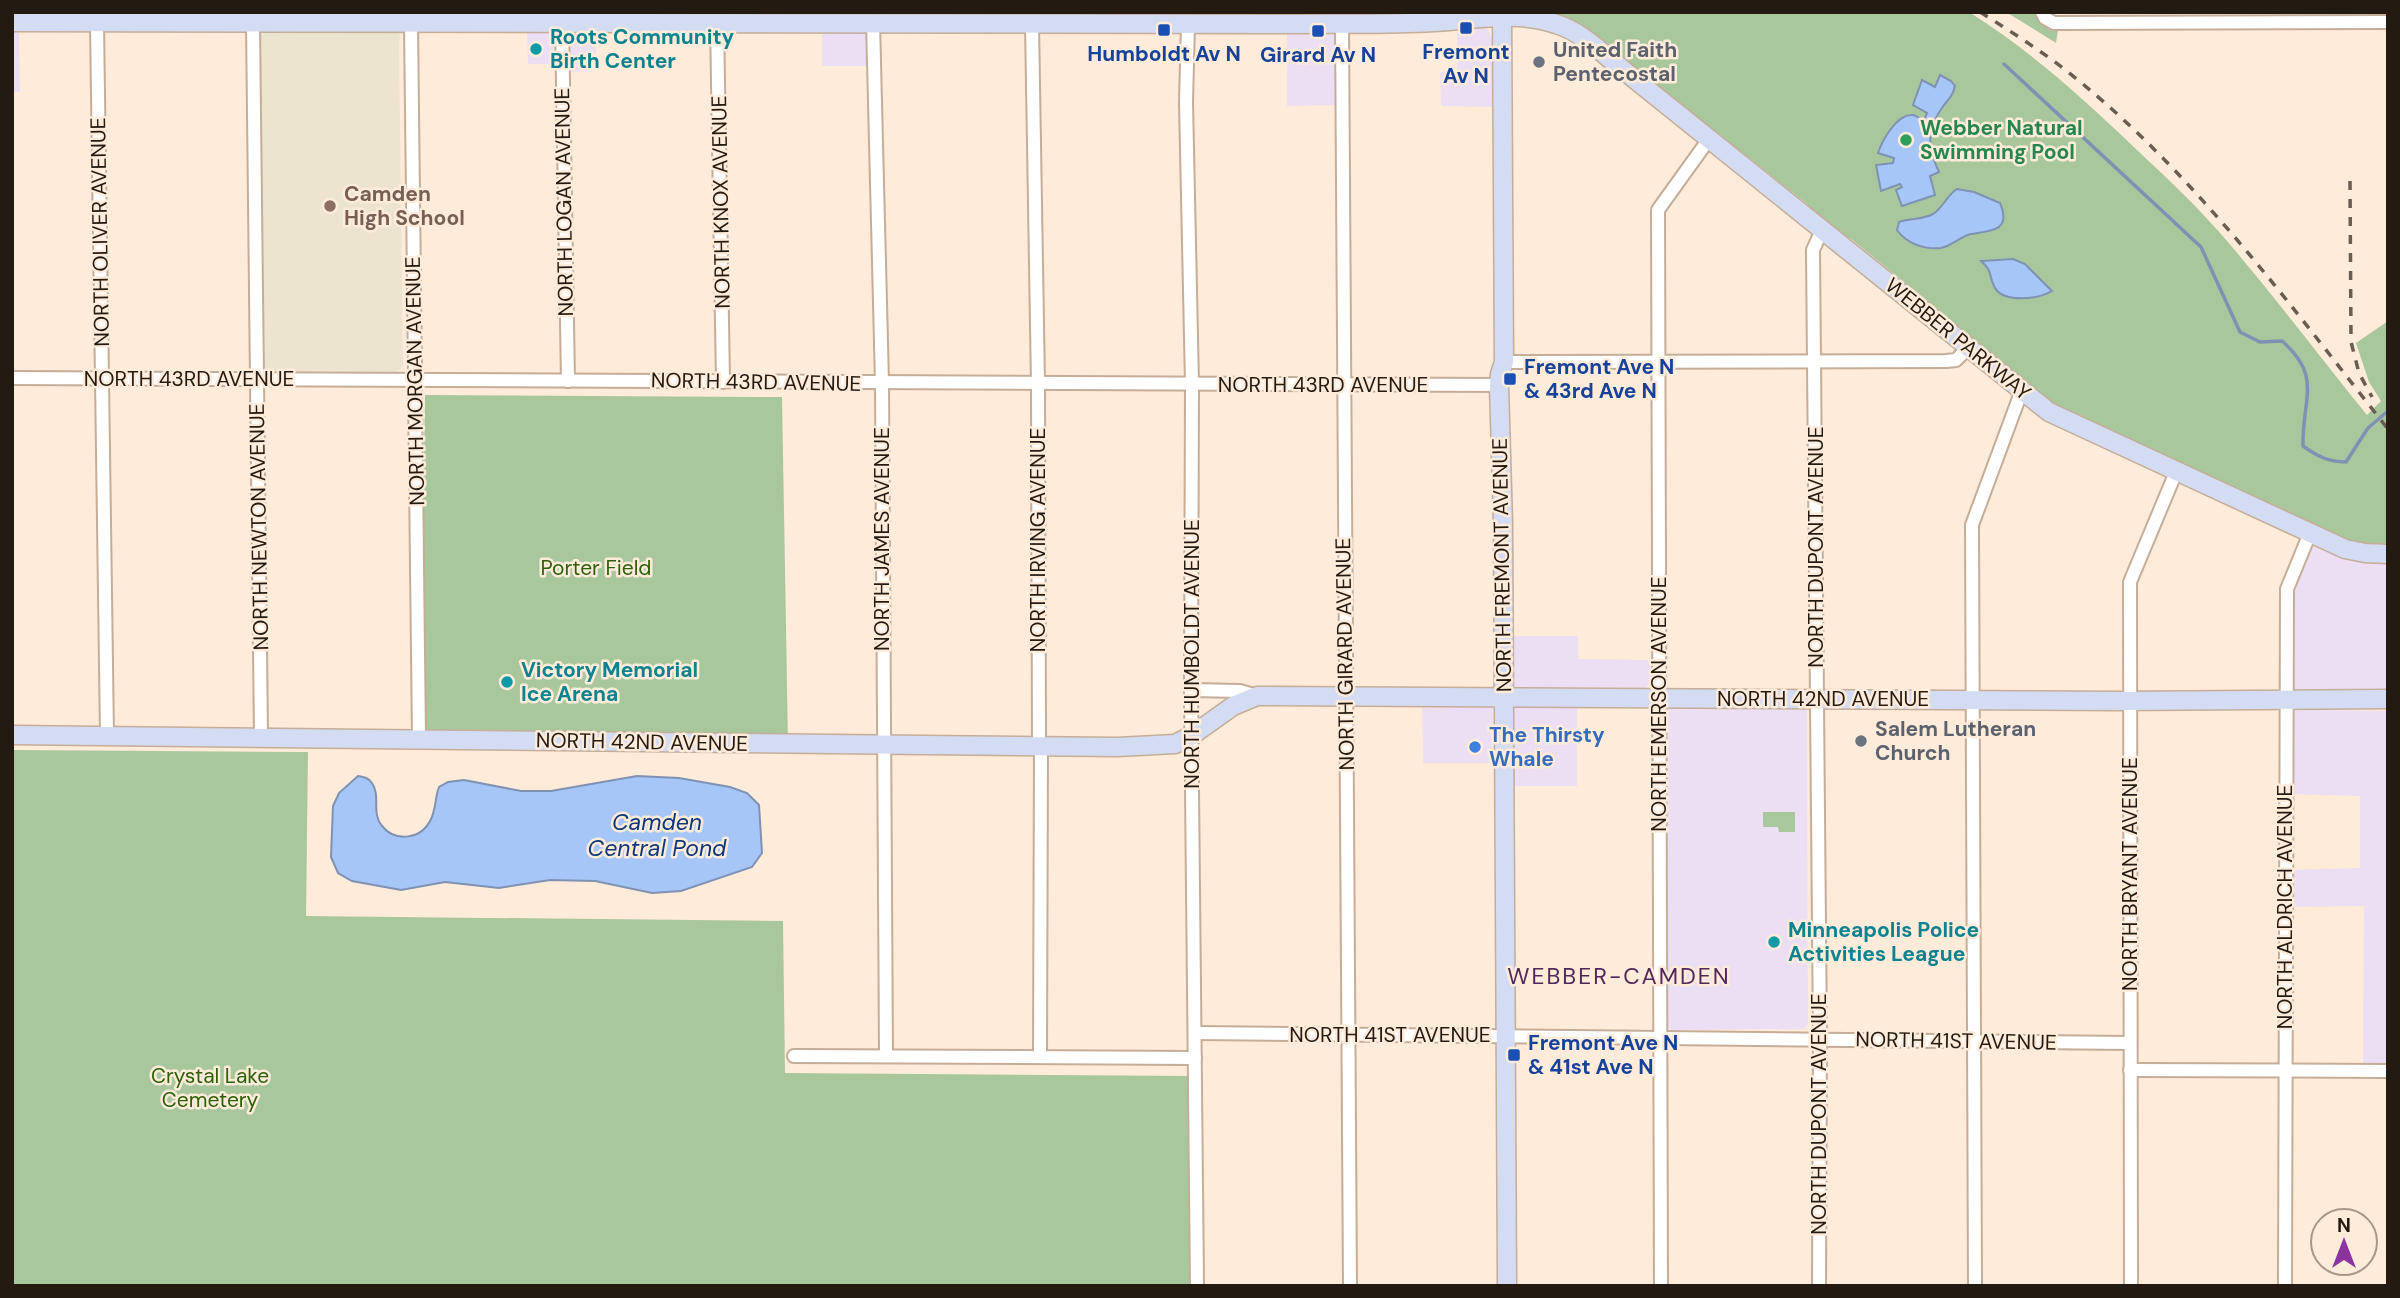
<svg xmlns="http://www.w3.org/2000/svg" width="2400" height="1298" font-family="'DM Sans',sans-serif">
<style>
.commercial{fill:#eddff3}
.education{fill:#ede4cf}
.green{fill:#a9c79d}
.water{fill:#a7c6f8;stroke:#7f92b3;stroke-width:2}
.lines{fill:none;stroke-linecap:round;stroke-linejoin:round}
.stream{stroke:#7f92b3;stroke-width:3.5}
.street-casing{stroke:#c5ad98;stroke-width:16}
.secondary-casing{stroke:#c5ad98;stroke-width:21}
.street{stroke:#fff;stroke-width:12}
.secondary{stroke:#d3dcf3;stroke-width:18}
.rail{stroke:#6a5d52;stroke-width:3.5;stroke-dasharray:9 9;stroke-linecap:butt}
.transit-dot{fill:#1a4fb4;stroke:#ffebd9;stroke-width:2.5}
.culture-dot{fill:#0f9aa8;stroke:#ffebd9;stroke-width:2.5}
.worship-dot{fill:#6b7280;stroke:#ffebd9;stroke-width:2.5}
.leisure-dot{fill:#2e9e5b;stroke:#ffebd9;stroke-width:2.5}
.education-dot{fill:#8d6e63;stroke:#ffebd9;stroke-width:2.5}
.shop-dot{fill:#3f7fe0;stroke:#ffebd9;stroke-width:2.5}
.labels{text-anchor:middle;dominant-baseline:central;stroke-width:5;stroke-linejoin:round;paint-order:stroke}
.culture-label{font-size:21px;font-weight:bold;fill:#0d838f;stroke:#ffebd9;text-anchor:start}
.worship-label{font-size:21px;font-weight:bold;fill:#5b616d;stroke:#ffebd9;text-anchor:start}
.transit-label{font-size:21px;font-weight:bold;fill:#164399;stroke:#ffebd9}
.leisure-label{font-size:21px;font-weight:bold;fill:#27864d;stroke:#ffebd9;text-anchor:start}
.education-label{font-size:21px;font-weight:bold;fill:#785e54;stroke:#ffebd9;text-anchor:start}
.street-label{font-size:21px;fill:#231a12;stroke:#ffebd9}
.park-label{font-size:21px;fill:#2b6108;stroke:#ffebd9}
.shop-label{font-size:21px;font-weight:bold;fill:#366cbe;stroke:#ffebd9;text-anchor:start}
.water-label{font-size:23px;font-style:italic;fill:#0c387d;stroke:#ffebd9}
.neighbourhood-label{font-size:23px;letter-spacing:2px;fill:#52275c;stroke:#ffebd9}
</style>
<rect width="100%" height="100%" fill="#ffebd9"/>
<!-- commercial -->
<g class="commercial">
<path d="M1483,26l6,5 3,7v69l-51,-1 -1,-34 17,1v-44z"/>
<path d="M19,28l1,64h-8v-63z"/>
<path d="M571,28l25,2v41l-26,1 -2,-39z"/>
<path d="M527,30l27,2 -1,32h-25z"/>
<path d="M822,30l44,2 3,5 -1,29h-46z"/>
<path d="M1332,30l7,8 -3,6 1,61 -50,1v-75z"/>
<path d="M2316,543l25,14 23,4 24,1v130l-91,-1 -5,-3 -1,-60 4,-41 15,-42z"/>
<path d="M1509,636h69v23l73,1v21l-6,8h-127l-9,-6z"/>
<path d="M1478,702l12,3 3,3 -1,55h-69l-1,-58 45,1z"/>
<path d="M1512,703l65,3v80h-67z"/>
<path d="M1670,705l134,1 3,3 1,315 -4,5 -133,1 -6,-6 -1,-317z"/>
<path d="M2304,705l13,5 71,1v353h-25l1,-158 -73,1v-37l69,-2v-72l-71,-2 -1,-81 6,-6z"/>
</g>
<!-- education -->
<path class="education" d="M397,29l3,5 -1,13 4,320 -7,5 -129,-1 -6,-6 -3,-335z"/>
<!-- green -->
<g class="green">
<path d="M1552,12h417c62,39 115,87 168,138 31,29 62,58 90,91 48,56 93,116 140,174l14,-14 -12,-19 -13,-39 32,-22v224h-22l-18,-4 -293,-134 -98,-78 -6,-9 -100,-81c-17,-7 -34,-21 -45,-36l-66,-52 -10,-5 -79,-67 -8,-2 -64,-52z"/>
<path d="M2006,12h28c5,13 11,16 24,18l-2,13z"/>
<path d="M425,395l357,2 6,346 -369,-4z"/>
<path d="M12,750l296,2 -2,164 477,5 2,152 405,3 5,210h-1183z"/>
<path d="M1763,812h32v20h-16l-1,-5h-15z"/>
</g>
<!-- water -->
<g class="water">
<path d="M1940,75l11,6 4,5c-2,9 -6,13 -11,19 -18,24 -17,42 -5,67l-9,4 5,19 -33,11 -6,-16 6,-3 -2,-3 -19,7 -5,-26 17,-2 1,-5 -16,-5c4,-12 19,-40 35,-38 4,1 7,4 11,5l3,-7 -14,-8 9,-25 13,7z"/>
<path d="M1957,189l17,3 26,11c12,28 -9,28 -29,31 -10,2 -19,12 -30,14 -17,2 -35,-5 -44,-18l2,-8c12,-4 23,-2 34,-8 10,-6 14,-19 24,-25z"/>
<path d="M2013,259l12,5 27,27c-14,8 -50,13 -58,-5 -6,-13 -1,-14 -13,-25z"/>
<path d="M358,776c6,1 11,2 14,7 9,13 -1,30 10,43 14,17 40,13 49,-7 5,-10 4,-22 8,-32l9,-5 16,-2 57,11h30l86,-15 42,2 51,9 17,6 12,12 3,48 -10,14 -71,24 -29,2 -57,-12 -45,-1 -51,8 -54,-6 -44,8 -49,-9 -14,-8 -7,-16 2,-51 6,-13z"/>
</g>
<g class="lines">
<!-- stream -->
<path class="stream" d="M2004,64l197,183 39,85 20,10 22,-1c41,36 20,57 21,105 14,10 25,16 43,16l22,-34 20,-17"/>
<defs>
<g id="street">
<path d="M2042,12l3,6 9,5 334,-1"/>
<path d="M717,21l6,361"/>
<path d="M873,22l9,361 4,673"/>
<path d="M97,23l10,713"/>
<path d="M253,23l8,714"/>
<path d="M411,23l4,349 -3,8 3,10 4,349"/>
<path d="M562,23l6,358"/>
<path d="M1188,23l-2,79 6,282 -1,306 6,596"/>
<path d="M1342,23l8,1263"/>
<path d="M1032,24l6,360 1,362 2,3 -1,307"/>
<path d="M1504,362l442,-1 10,-1 12,-12"/>
<path d="M12,378l1487,7"/>
<path d="M1191,690l49,1 17,5"/>
<path d="M1195,1033l935,10"/>
<path d="M794,1056l401,2"/>
<path d="M2130,1070l258,1"/>
<path d="M1661,1286l-3,-1076 51,-71"/>
<path d="M1819,1286l1,-246 -7,-790 9,-20"/>
<path d="M1975,1286l-3,-761 50,-135"/>
<path d="M2131,1286l-1,-704 46,-110"/>
<path d="M2285,1286l2,-697 23,-56"/>
</g>
<g id="secondary">
<path d="M1502,12l2,350 -4,12 -1,11 4,138 4,763"/>
<path d="M12,22l1280,2c47,-1 94,1 141,-2 41,-2 83,-12 123,2 27,8 49,32 71,49l422,339 296,137 20,4 23,1"/>
<path d="M12,735l1106,12 57,-3 16,-8 42,-30 24,-10 862,5 269,-2"/>
</g>
</defs>
<!-- street casing -->
<use href="#street" class="street-casing"/>
<!-- secondary casing -->
<use href="#secondary" class="secondary-casing"/>
<!-- street -->
<use href="#street" class="street"/>
<!-- secondary -->
<use href="#secondary" class="secondary"/>
<!-- rail -->
<g class="rail">
<path d="M1980,12c30,19 60,38 88,60 126,100 221,232 320,357"/>
<path d="M2350,181l1,161 8,31 13,24"/>
</g>
</g>
<!-- markers -->
<g class="transit-dot">
<rect x="1459" y="21" width="14" height="14" rx="3.5"/>
<rect x="1157" y="23" width="14" height="14" rx="3.5"/>
<rect x="1311" y="24" width="14" height="14" rx="3.5"/>
<rect x="1503" y="372" width="14" height="14" rx="3.5"/>
<rect x="1507" y="1048" width="14" height="14" rx="3.5"/>
</g>
<g class="culture-dot">
<circle cx="536" cy="49" r="7"/>
<circle cx="507" cy="682" r="7"/>
<circle cx="1774" cy="942" r="7"/>
</g>
<g class="worship-dot">
<circle cx="1539" cy="62" r="7"/>
<circle cx="1861" cy="741" r="7"/>
</g>
<circle class="leisure-dot" cx="1906" cy="140" r="7"/>
<circle class="education-dot" cx="330" cy="206" r="7"/>
<circle class="shop-dot" cx="1475" cy="747" r="7"/>
<g class="labels">
<!-- culture labels -->
<g class="culture-label">
<text x="550" y="37">Roots Community<tspan x="550" dy="24">Birth Center</tspan></text>
<text x="521" y="670">Victory Memorial<tspan x="521" dy="24">Ice Arena</tspan></text>
<text x="1788" y="930">Minneapolis Police<tspan x="1788" dy="24">Activities League</tspan></text>
</g>
<!-- worship labels -->
<g class="worship-label">
<text x="1553" y="50">United Faith<tspan x="1553" dy="24">Pentecostal</tspan></text>
<text x="1875" y="729">Salem Lutheran<tspan x="1875" dy="24">Church</tspan></text>
</g>
<!-- transit labels -->
<g class="transit-label">
<text x="1466" y="52">Fremont<tspan x="1466" dy="24">Av N</tspan></text>
<text x="1164" y="54">Humboldt Av N</text>
<text x="1318" y="55">Girard Av N</text>
<text x="1524" y="367" text-anchor="start">Fremont Ave N<tspan x="1524" dy="24">&amp; 43rd Ave N</tspan></text>
<text x="1528" y="1043" text-anchor="start">Fremont Ave N<tspan x="1528" dy="24">&amp; 41st Ave N</tspan></text>
</g>
<!-- leisure labels -->
<g class="leisure-label">
<text x="1920" y="128">Webber Natural<tspan x="1920" dy="24">Swimming Pool</tspan></text>
</g>
<!-- education labels -->
<g class="education-label">
<text x="344" y="194">Camden<tspan x="344" dy="24">High School</tspan></text>
</g>
<!-- street labels -->
<g class="street-label">
<text transform="translate(564 202) rotate(-91)">NORTH LOGAN AVENUE</text>
<text transform="translate(721 202) rotate(-91)">NORTH KNOX AVENUE</text>
<text transform="translate(100 232) rotate(-91)">NORTH OLIVER AVENUE</text>
<text transform="translate(1958 339) rotate(39)">WEBBER PARKWAY</text>
<text x="189" y="379">NORTH 43RD AVENUE</text>
<text transform="translate(415 381) rotate(-91)">NORTH MORGAN AVENUE</text>
<text transform="translate(756 382) rotate(1)">NORTH 43RD AVENUE</text>
<text x="1323" y="385">NORTH 43RD AVENUE</text>
<text transform="translate(259 527) rotate(-91)">NORTH NEWTON AVENUE</text>
<text transform="translate(882 539) rotate(-90)">NORTH JAMES AVENUE</text>
<text transform="translate(1038 540) rotate(-90)">NORTH IRVING AVENUE</text>
<text transform="translate(1816 547) rotate(-90)">NORTH DUPONT AVENUE</text>
<text transform="translate(1502 565) rotate(-91)">NORTH FREMONT AVENUE</text>
<text transform="translate(1192 654) rotate(-90)">NORTH HUMBOLDT AVENUE</text>
<text transform="translate(1345 654) rotate(-91)">NORTH GIRARD AVENUE</text>
<text x="1823" y="699">NORTH 42ND AVENUE</text>
<text transform="translate(1659 704) rotate(-90)">NORTH EMERSON AVENUE</text>
<text transform="translate(642 742) rotate(1)">NORTH 42ND AVENUE</text>
<text transform="translate(2130 874) rotate(-90)">NORTH BRYANT AVENUE</text>
<text transform="translate(2285 907) rotate(-90)">NORTH ALDRICH AVENUE</text>
<text x="1390" y="1035">NORTH 41ST AVENUE</text>
<text transform="translate(1956 1041) rotate(1)">NORTH 41ST AVENUE</text>
<text transform="translate(1819 1114) rotate(-90)">NORTH DUPONT AVENUE</text>
</g>
<!-- park labels -->
<g class="park-label">
<text x="596" y="568">Porter Field</text>
<text x="210" y="1076">Crystal Lake<tspan x="210" dy="24">Cemetery</tspan></text>
</g>
<!-- shop labels -->
<g class="shop-label">
<text x="1489" y="735">The Thirsty<tspan x="1489" dy="24">Whale</tspan></text>
</g>
<!-- water labels -->
<g class="water-label">
<text x="657" y="822">Camden<tspan x="657" dy="26">Central Pond</tspan></text>
</g>
<!-- neighbourhood labels -->
<g class="neighbourhood-label">
<text x="1619" y="976">WEBBER-CAMDEN</text>
</g>
</g>
<!-- border -->
<rect width="2400" height="1298" fill="none" stroke="#231a12" stroke-width="28"/>
<!-- north arrow -->
<g transform="translate(2344 1242)"><circle r="33" fill="#ffebd9" stroke="#a79789" stroke-width="2"/>
<path d="M0-5L12 26L0 18L-12 26Z" fill="#8b339f"/>
<text y="-10" font-size="19" font-weight="bold" text-anchor="middle" fill="#231a12">N</text>
</g>
</svg>
